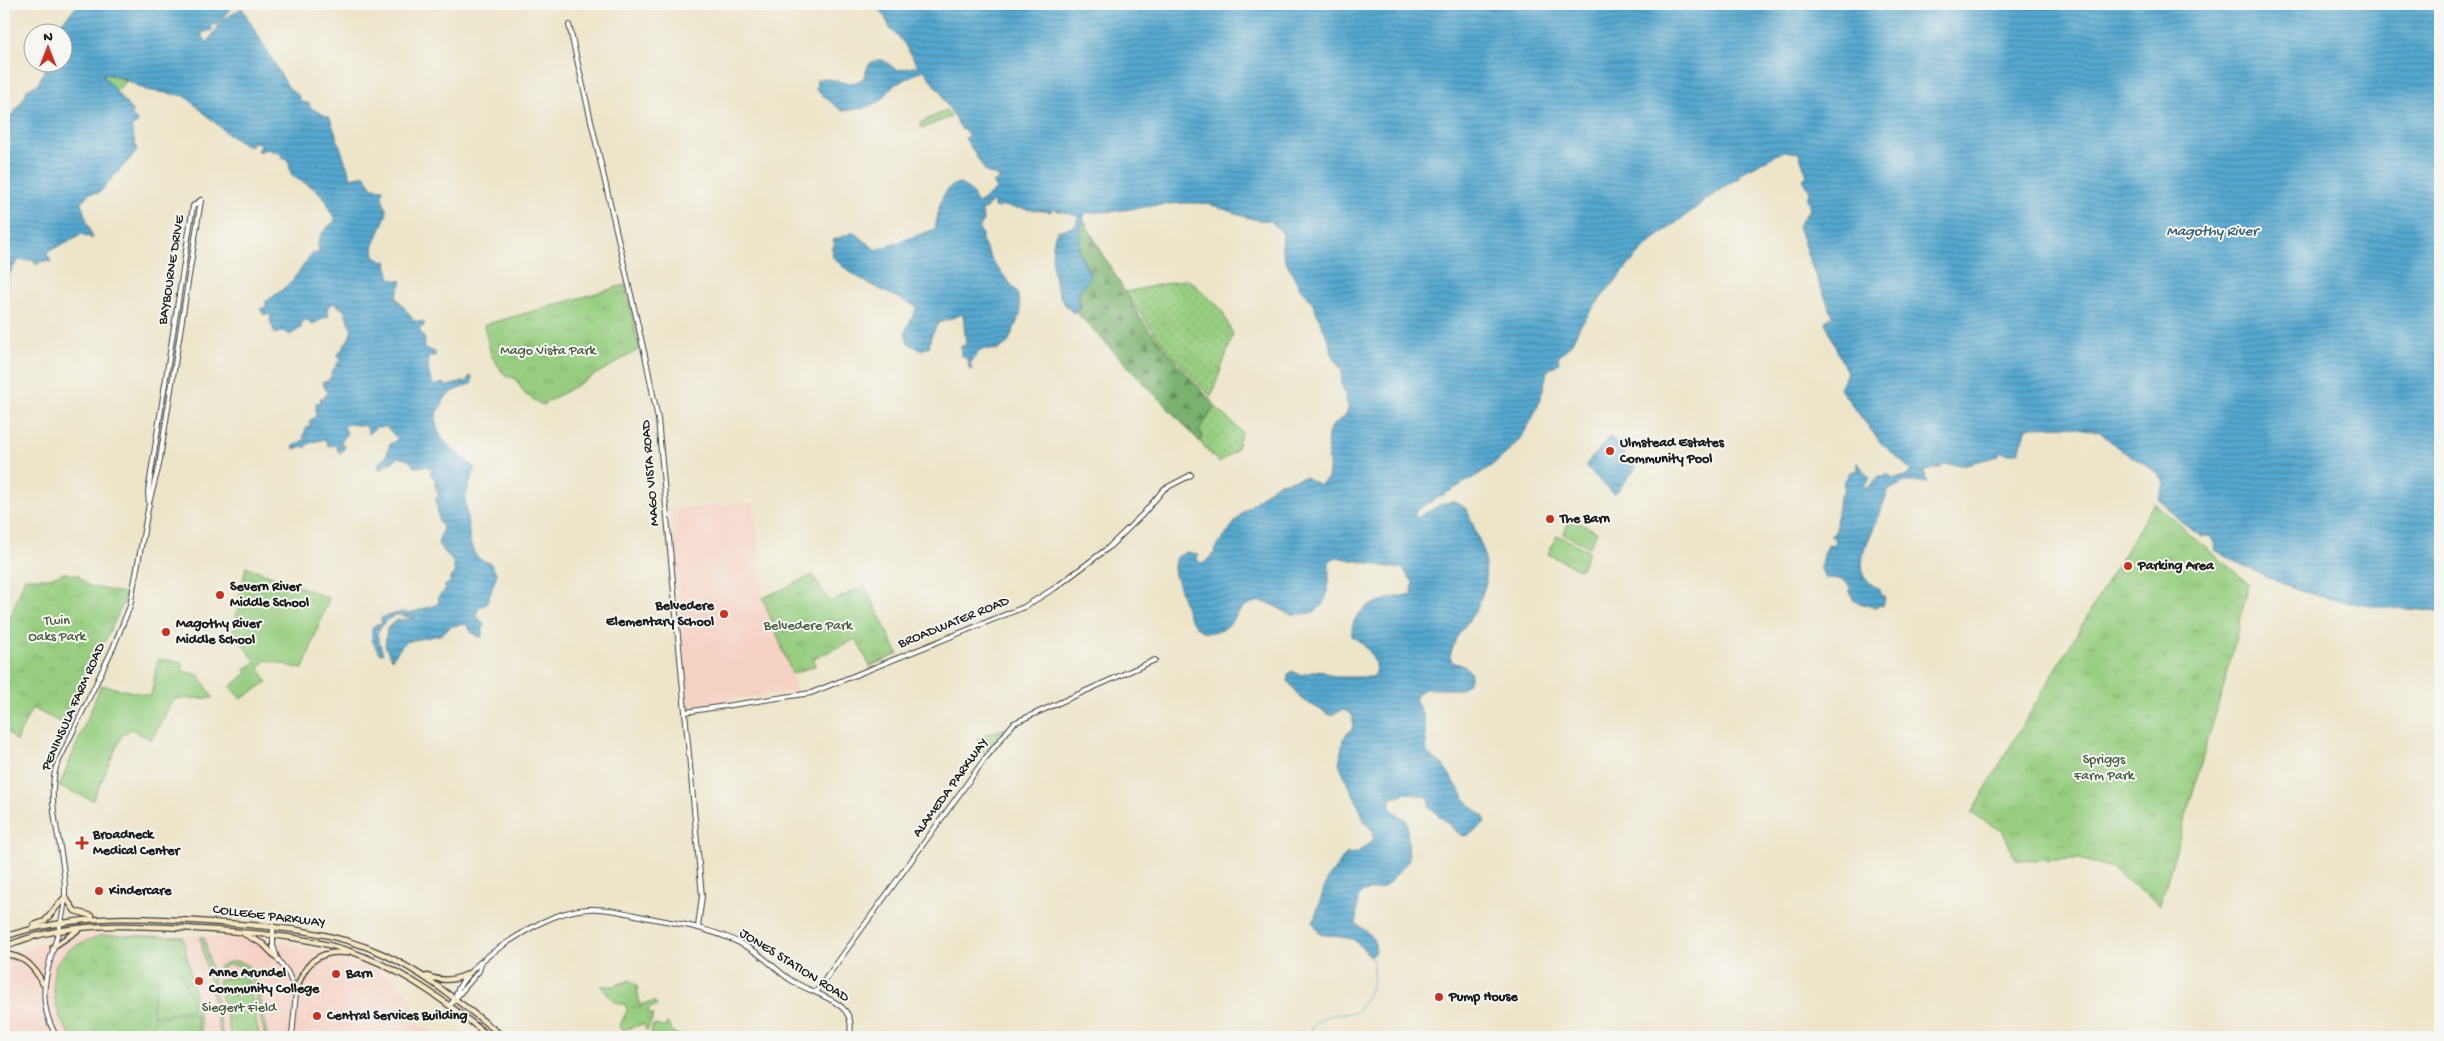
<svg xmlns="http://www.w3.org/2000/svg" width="2444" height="1041" font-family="'Gochi Hand',sans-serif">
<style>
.built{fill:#f6d2c4}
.grass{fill:url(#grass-dots);stroke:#5a754e}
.forest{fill:url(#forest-firs);stroke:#4a6645}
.park{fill:url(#park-tufts);stroke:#5a754e}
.garden{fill:#97ce80;stroke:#5a754e}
.water{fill:url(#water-rules);stroke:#386276}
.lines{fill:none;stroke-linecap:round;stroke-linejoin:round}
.stream{stroke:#54a7cf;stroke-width:1}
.tertiary-casing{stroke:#3b3a36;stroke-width:6}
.secondary-casing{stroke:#3b3a36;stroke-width:7}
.tertiary{stroke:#fff;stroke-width:4}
.secondary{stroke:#f7e8c3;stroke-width:4.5}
.poi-dot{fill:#c8321e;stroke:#f6f6f2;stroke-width:2}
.labels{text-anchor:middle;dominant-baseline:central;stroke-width:4;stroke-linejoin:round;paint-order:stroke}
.street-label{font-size:14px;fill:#1c1c1c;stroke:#f6f6f2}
.park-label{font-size:14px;fill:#475a3f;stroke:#f6f6f2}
.poi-label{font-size:14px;font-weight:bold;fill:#1c1c1c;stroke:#f6f6f2;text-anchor:start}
.water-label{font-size:15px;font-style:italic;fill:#355b6d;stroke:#f6f6f2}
</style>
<defs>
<pattern id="grass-dots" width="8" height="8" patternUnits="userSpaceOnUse" patternTransform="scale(1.25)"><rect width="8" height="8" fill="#97ce80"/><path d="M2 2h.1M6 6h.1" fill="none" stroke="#82b06e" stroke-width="1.8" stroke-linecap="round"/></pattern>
<pattern id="forest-firs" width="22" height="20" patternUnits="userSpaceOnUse" patternTransform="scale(1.25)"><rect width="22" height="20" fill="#79b16e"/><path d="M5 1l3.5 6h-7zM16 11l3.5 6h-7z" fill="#628f5a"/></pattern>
<pattern id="park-tufts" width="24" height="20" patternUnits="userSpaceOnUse" patternTransform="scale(1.25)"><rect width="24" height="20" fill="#97ce80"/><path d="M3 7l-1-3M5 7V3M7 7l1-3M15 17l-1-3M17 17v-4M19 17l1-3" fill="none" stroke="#82b06e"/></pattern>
<pattern id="water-rules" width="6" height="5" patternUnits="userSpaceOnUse" patternTransform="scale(1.25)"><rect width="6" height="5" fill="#54a7cf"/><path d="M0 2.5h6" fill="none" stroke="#4587a7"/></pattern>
</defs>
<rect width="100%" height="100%" fill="#f6f6f2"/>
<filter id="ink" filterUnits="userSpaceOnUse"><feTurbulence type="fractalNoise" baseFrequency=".02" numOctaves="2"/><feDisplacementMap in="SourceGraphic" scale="10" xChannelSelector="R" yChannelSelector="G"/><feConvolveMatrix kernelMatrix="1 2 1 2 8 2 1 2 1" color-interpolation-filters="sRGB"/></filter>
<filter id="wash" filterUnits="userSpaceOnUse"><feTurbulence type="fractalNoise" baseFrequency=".0096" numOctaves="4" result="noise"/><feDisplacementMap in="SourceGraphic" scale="20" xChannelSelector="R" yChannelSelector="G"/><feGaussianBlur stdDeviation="1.12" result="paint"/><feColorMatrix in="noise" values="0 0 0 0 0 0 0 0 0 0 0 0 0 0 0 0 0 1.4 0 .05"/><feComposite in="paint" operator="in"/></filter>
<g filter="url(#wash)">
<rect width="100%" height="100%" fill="#ede5c9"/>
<!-- built -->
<g class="built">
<path d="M754,503l9,95 34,93 -109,15 -17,-197z"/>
<path d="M96,933l111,3 75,7 41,8 61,22 22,16 7,17 1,14 25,17h-435v-77l21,-11 33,-9z"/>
</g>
<!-- grass -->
<g class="grass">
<path d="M1188,279l33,30 12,26 -22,62 -44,-47 -42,-58z"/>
<path d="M1215,406l27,26 -6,18 -17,13 -19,-21 3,-6 -4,-5z"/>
<path d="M1005,728l1,1 -21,26 -6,-9 -2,-8z"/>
</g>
<!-- forest -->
<path class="forest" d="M1083,219l56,97 28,36 48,53 -16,26 4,5 -3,6 -122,-128c1,-14 -1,-24 10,-34l1,-10 -9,-16 -1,-9z"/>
<!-- park -->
<g class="park">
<path d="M110,74l17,7 -12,11 -14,-17z"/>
<path d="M946,110l5,7 -29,11 -2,-5z"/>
<path d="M625,285l15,64 -98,56 -17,-11 -10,-16 -10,-2 -14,-21 -7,-30z"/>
<path d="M2154,503l95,81 -23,94 -66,227 -51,-38 -30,-8 -63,1 -13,-28 -32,-19z"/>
<path d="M1557,535l32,16 -9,19 -32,-16z"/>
<path d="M64,573l14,2 11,11 39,8 -64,130 -32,-16 -16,33 -12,-12v-95l21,-56h25z"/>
<path d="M813,575l17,27 35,-16 33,68 -28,12 -14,-27 -43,20 2,7 -23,8 -29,-76z"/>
<path d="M102,935l81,2 20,100h-131c-13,-18 -15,-23 -18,-45 -6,-38 18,-46 48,-57z"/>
<path d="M247,974l12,61 -28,2 -13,-57z"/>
<path d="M630,980l7,6 3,22 2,-4 13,-2 2,4 -8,2 -1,5 6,2 -7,16 -4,-7 -20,6 -4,-3 8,-16 -1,-6 -12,-3 -13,-16h12z"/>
</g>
<!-- garden -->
<g class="garden">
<path d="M1571,518l26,14 -7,15 -27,-13z"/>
<path d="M246,566l83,32 -26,71 -37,-9 -7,8 8,14 -26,17 -11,-12 17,-14 -2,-4 11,-7 -23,-30z"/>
<path d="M158,659l24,3v9l17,4 14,23 -39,1 -23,41 -20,-11 -9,6 -29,65 -34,-13 42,-102 50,11z"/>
<path d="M200,937h4l8,36c11,-13 34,-19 42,2 6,16 11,45 13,62h-2l-15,-65 -7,-6 -15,-1 -10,6 -5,9 10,57h-2z"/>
<path d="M182,972l10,31 -2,7 -37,6c-2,-25 4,-38 29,-44z"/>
<path d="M175,1014h20l5,23h-56l12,-17z"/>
<path d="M667,1023l7,10 5,2 -1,2h-29l4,-12 12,2z"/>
</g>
<!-- water -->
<g class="water">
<path d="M79,4h155l-18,22 -3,-2 -2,2 2,4 -12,3 6,10 16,-23 19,-12 46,79 10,8 3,6 9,3 -1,3 21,11 21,60 14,-3 7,13 11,1 -1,8 5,16 -14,35 1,7 8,7 4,-1 4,18 12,2 -6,16 18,24 10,1v4l-5,3 6,11 -1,8 11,4v4l-7,1c0,11 0,20 6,29l9,-3 4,3 19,-5 4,-5 2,1v6c-9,5 -19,7 -26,14 -4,4 -3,10 -9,14 -7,27 20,41 38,57l-10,29 5,45 4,11 5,6 11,4 7,11 -10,30c-7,2 -10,4 -10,12l7,8 -3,14 -8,-4 -7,-10 -14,2 -12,9 -35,7 -13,17 -7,-13 2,-18 10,-8 19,-2 -20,-3 -11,6 -8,13 6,20 -4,-1 -7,-13v-12l4,-4h6l-1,-6 20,-6 9,1 28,-9 1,-4 -2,-2 8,-8 -1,-4 7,-4 -2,-3 6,-5 -2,-12 -15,-18 5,-17 -4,-5 -3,-24 3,-2 -5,-13 2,-2 -6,-8 2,-3 -5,-4 -13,1 -5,-7 -11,-3 -6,6h-5l-5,6h-3v-7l7,-5 4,-13 8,-5 -12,-12h-10l-7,7 -3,-8 -19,-2 -3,3 3,6 -7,11 5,1 -2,6 -4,2 -3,-8 -8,1 -3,-7 -15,4 -5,5 -3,-2 -8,3 -1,-3 12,-7 -2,-2 3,-9 4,-1v-7l6,-3v-14l4,-1 1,-5 3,1 3,-5 -5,-11 7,-1v-3l3,-1 -1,-4 9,-13 -3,-3 12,-19 3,-8 -8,-20 -10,-7 -7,4 2,9 -18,9 -2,-5 -7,1 -1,7 -11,7 -7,-4 -8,3 -5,-14 1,-3 -3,-3 -4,1 -4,-6 6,-2v-6c23,-14 31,-25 45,-47l8,-1c-3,-17 3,-21 16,-32v-4l-5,-5c-3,-20 -21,-26 -38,-36l-4,-16 -7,-2 1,-4 -15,-5 -9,3 2,-8 -7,-3 -3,6 -21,-12 -44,-39 -39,-6 -28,-14 -16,-2 30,37v6l5,3 1,3 -7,4 6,24 -38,42h-10l-8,10 12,36 -11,-5 -36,19 6,9 -9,-1 -7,4 -3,-5h-14c-6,6 -13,19 -12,26l-3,2v-130l6,-15 -1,-24 16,-22 2,-8 11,-5 10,-21 14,-1v-30h-7l2,-5z"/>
<path d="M868,4h1572v607c-37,-2 -77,-4 -113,-13 -40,-10 -77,-28 -112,-48l-1,-7 -4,-7h-8l-22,-15 -21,-22 5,-16 -6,-10 -41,-26 -17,-15 -32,-6 -41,1 -8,25 -9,2 -10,-2 -1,4 -37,9 -20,-1 -1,4 -17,3 3,11h-22l-16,8c-5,11 -9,22 -13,33 -10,23 -27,51 3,66l1,5 5,4 -2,8 -5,-1 -3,3 -21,-7 -4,-9 1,-5c-8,-8 -14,-9 -26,-9l-5,-11 7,-22 5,1 3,-4 -1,-5 -4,-1 6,-5c0,-11 1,-21 3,-32 1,-3 4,-7 6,-11l-2,-4 7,-12 8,-2 -1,-8 13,16 -6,8 3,2 12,-12 3,1 5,-4 6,5 14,-2 4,-6 -31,-28 -40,-53 7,-17c-9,-16 -14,-33 -22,-51l8,-5 -23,-54 -12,-36 12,-18 -3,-10 3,-6 -7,-13 4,-3 -8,-23 -15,-2 -45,23 2,3 -13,7 -75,56 -18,18 -31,36 -24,32 -9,18 -13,14 1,5 -12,8c-16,87 -62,98 -130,139l-3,4 3,4 22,-13 13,-4 8,3 7,6 17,42 2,31 -9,26 -21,29 -6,18 2,6 13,4 6,7 -2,10 -8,6h-36l-6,3 -4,7 9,18 3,36 16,12 26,39 15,13 2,5 -17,13 -7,1 -33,-29v-10l-22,-4 -15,5 -2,10 17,13 2,39 -22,25 -7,4 -17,3 -5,5 -2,26c9,8 22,15 19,29l-5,4 -17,-17 -33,-5 -7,-12 15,-44 18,-24 11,-1 17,-14 -1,-8 -8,-8 -5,-14 -21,-45 4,-25 10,-12v-11l-9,-6 -14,5 -29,-16 -13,-18v-7l3,-3 9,4 20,-5 15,7h37l4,-4c-1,-19 -9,-26 -24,-37 -3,-33 37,-37 60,-42l1,-12 -12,-15 -2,2 -63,-12 -7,4c0,22 2,53 -27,53 -5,0 -11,1 -15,-1 -11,-6 -19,-13 -32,-11 -19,3 -21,27 -39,30 -26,5 -30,-25 -36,-42 -3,-11 -10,-22 -3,-33l9,-5 11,2 1,8 6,1 10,-10 5,-10 24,-31 33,-28 29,-7 15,8 8,-7c4,-15 -4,-33 1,-47 3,-9 20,-14 19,-23 -2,-13 -9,-25 -6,-38l-9,-12 -3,-14 -18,-42 -12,-14 -15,-28 -3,-11 1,-15 -13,-14c-23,3 -46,-15 -70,-17 -37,-2 -77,10 -115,10 -2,8 -8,34 -5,41 2,9 9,13 10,23l-11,15 -1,19 -4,2c-21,-12 -27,-62 -17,-82l19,-5 2,-10 -26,-7 -1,3 -50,-6 -1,2 -6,-1v-6l-12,10 1,10 -4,8 3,5v7l11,21 24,30 4,20 -13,31 -10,7 -14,-1 -5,2 -9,13 2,6 -3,-1 -1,-9 -7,-5v-9l5,-1 -3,-31 -25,9 -7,14 -2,10 -8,3 -13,-7 -3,-11 12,-25c-31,-16 -61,-25 -85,-51l1,-5 -2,-4h4l-2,-7 21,-8 22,18 59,-21c4,-17 4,-41 24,-46l11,7 8,14 19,-15 -4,-6 8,-5 -15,-6 -21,-34 4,-2 -5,-7 -2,1 -18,-30 -4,-11 -2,1 -14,-20c-9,2 -19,12 -30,14l-13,17 -17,7 -22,3 -26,-21 1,-10c12,-4 21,3 33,3 5,0 9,-3 13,-4l6,-15c17,-9 15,-1 29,6l20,-4 -15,-24 -12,-12 -9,-19z"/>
<path d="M1610,436l26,32 -22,27 -29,-29z"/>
</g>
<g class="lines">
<!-- stream -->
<path class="stream" d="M1308,1037c9,-26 26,-21 49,-25 11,-16 23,-36 14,-55"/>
</g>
</g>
<g filter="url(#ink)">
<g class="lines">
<defs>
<g id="tertiary">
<path d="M569,25l77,335 12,59 44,477 -4,31"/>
<path d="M149,503l10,-38 42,-265"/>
<path d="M685,712l126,-19 213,-86 31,-19 53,-40 35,-34 21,-25 27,-14"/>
<path d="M273,926v20l4,12 11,15 8,19 -4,45"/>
<path d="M816,992l168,-232 30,-37 141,-63"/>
<path d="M455,999c3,-20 28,-40 44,-51 27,-18 56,-37 89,-39 19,-1 38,4 56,8 37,7 73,12 105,31 17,9 29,25 45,34 23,14 66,20 55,55"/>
<path d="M450,1005l29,-34 2,-7"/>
<path d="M57,1037c-32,-52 7,-92 8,-144 1,-43 -20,-83 -9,-126l57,-119 17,-42 19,-102 -1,-12 45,-286 8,-6"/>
</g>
<g id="secondary">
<path d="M34,925l11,-4 20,-24 10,14 17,5"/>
<path d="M244,934l19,10 14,14"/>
<path d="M4,937c73,-25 145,-20 220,-14 55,4 109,8 159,31 45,21 82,53 121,83"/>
<path d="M4,947c67,-29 139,-21 210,-17 50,4 101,7 149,26 48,19 87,49 127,81"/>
<path d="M53,947l28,-19"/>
<path d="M4,954c20,2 30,12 39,30"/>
<path d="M427,976c16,6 30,5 44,-4"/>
<path d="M296,992c7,-27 21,-43 51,-39"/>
</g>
</defs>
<!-- tertiary casing -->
<use href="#tertiary" class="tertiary-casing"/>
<!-- secondary casing -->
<use href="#secondary" class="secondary-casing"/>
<!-- tertiary -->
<use href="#tertiary" class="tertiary"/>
<!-- secondary -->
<use href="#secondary" class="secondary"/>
</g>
</g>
<!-- markers -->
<g class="poi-dot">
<circle cx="1610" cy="451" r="5"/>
<circle cx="1550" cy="519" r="5"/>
<circle cx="2128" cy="566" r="5"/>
<circle cx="220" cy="595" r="5"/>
<circle cx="724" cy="614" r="5"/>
<circle cx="166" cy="632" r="5"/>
<path d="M79.5 835.5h5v5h5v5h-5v5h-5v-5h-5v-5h5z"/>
<circle cx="99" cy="891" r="5"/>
<circle cx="336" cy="974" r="5"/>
<circle cx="199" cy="981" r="5"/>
<circle cx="1439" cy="997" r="5"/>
<circle cx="317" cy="1016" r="5"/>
</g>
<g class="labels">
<!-- street labels -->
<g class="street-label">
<text transform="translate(172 270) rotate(-81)">BAYBOURNE DRIVE</text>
<text transform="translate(651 473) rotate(-95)">MAGO VISTA ROAD</text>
<text transform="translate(954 623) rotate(-22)">BROADWATER ROAD</text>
<text transform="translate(74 707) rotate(-66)">PENINSULA FARM ROAD</text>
<text transform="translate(951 788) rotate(-54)">ALAMEDA PARKWAY</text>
<text transform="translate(269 917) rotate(7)">COLLEGE PARKWAY</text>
<text transform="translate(794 966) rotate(32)">JONES STATION ROAD</text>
</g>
<!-- park labels -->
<g class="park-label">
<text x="548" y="351">Mago Vista Park</text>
<text x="57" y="621">Twin<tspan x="57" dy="16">Oaks Park</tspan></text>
<text x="808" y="626">Belvedere Park</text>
<text x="2104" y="760">Spriggs<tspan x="2104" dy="16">Farm Park</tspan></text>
<text x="239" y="1008">Siegert Field</text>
</g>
<!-- poi labels -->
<g class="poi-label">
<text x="1620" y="443">Ulmstead Estates<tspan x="1620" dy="16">Community Pool</tspan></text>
<text x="1560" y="519">The Barn</text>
<text x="2138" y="566">Parking Area</text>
<text x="230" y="587">Severn River<tspan x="230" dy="16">Middle School</tspan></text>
<text x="714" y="606" text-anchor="end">Belvedere<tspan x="714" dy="16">Elementary School</tspan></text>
<text x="176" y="624">Magothy River<tspan x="176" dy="16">Middle School</tspan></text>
<text x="93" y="835">Broadneck<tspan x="93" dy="16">Medical Center</tspan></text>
<text x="109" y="891">Kindercare</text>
<text x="209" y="973">Anne Arundel<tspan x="209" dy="16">Community College</tspan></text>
<text x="346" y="974">Barn</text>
<text x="1449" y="997">Pump House</text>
<text x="327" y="1016">Central Services Building</text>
</g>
<!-- water labels -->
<g class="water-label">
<text x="2212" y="232">Magothy River</text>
</g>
</g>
<!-- margin -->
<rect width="2444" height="1041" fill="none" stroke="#f6f6f2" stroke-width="20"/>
<!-- north arrow -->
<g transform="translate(48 48)"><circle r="24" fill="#f6f6f2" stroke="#9f9f9c"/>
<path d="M0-4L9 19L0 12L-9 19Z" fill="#c8321e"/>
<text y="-8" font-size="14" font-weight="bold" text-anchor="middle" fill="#1c1c1c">N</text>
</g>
</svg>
